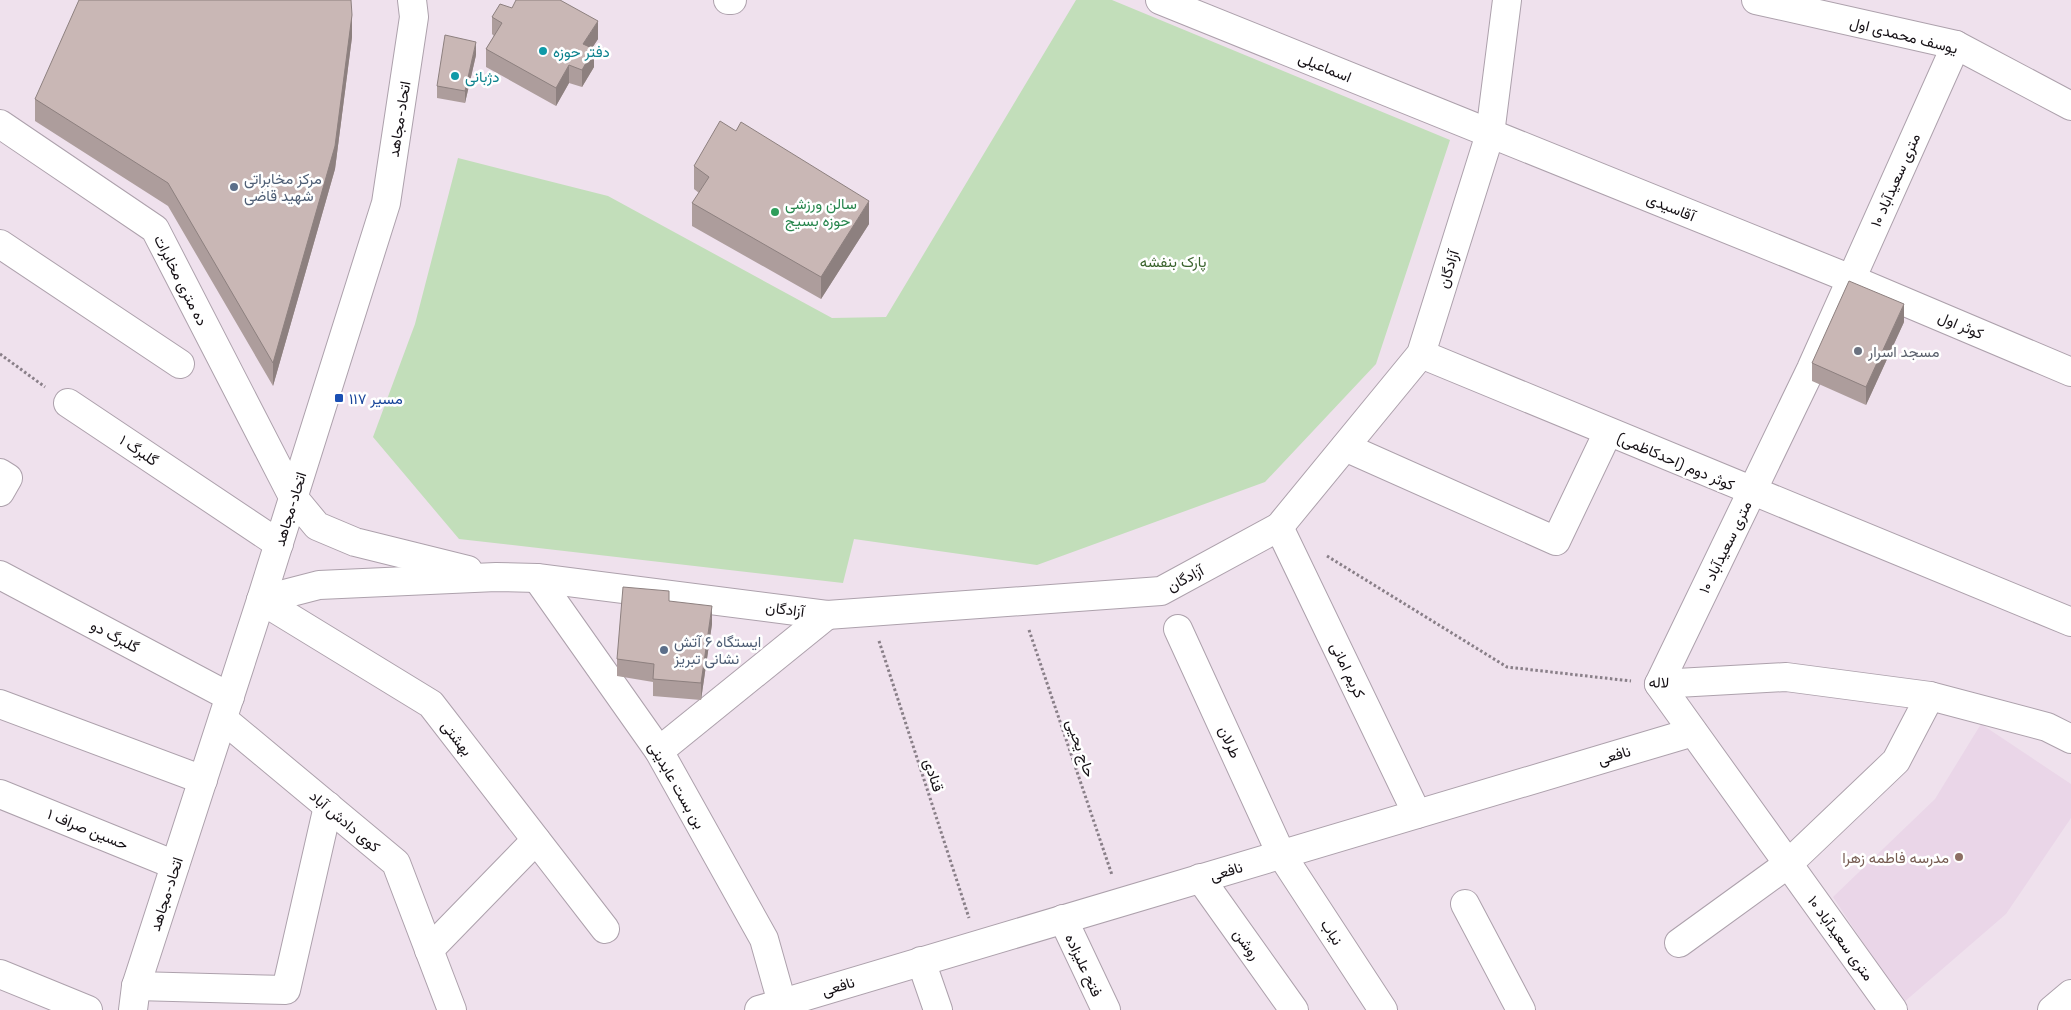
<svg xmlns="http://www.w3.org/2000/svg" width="2071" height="1010" font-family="'Space Grotesk',Vazirmatn,sans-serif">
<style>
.built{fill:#ead6e8}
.green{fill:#c2deba}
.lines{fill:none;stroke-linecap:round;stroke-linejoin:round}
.minor-casing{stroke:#ada1ac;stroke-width:30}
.major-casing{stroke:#ada1ac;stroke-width:30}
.path{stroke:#897f88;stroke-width:3;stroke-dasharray:2.5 2.5;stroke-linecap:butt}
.minor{stroke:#fff;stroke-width:28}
.major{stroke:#fff;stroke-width:28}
.wall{fill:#ad9d9c}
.shaded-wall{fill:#8d807f}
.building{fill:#c9b7b5;stroke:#8d807f}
.culture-dot{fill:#0f9aa8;stroke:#fff;stroke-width:2}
.service-dot{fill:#5c6f8a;stroke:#fff;stroke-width:2}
.leisure-dot{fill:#2e9e5b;stroke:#fff;stroke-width:2}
.worship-dot{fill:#6b7280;stroke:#fff;stroke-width:2}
.transit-dot{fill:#1a4fb4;stroke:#fff;stroke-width:2}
.education-dot{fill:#8d6e63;stroke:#fff;stroke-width:2}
.labels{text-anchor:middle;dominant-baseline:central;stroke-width:5;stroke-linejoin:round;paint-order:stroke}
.street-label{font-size:15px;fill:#151015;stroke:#fff}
.culture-label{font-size:15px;fill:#0d838f;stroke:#fff;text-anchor:start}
.service-label{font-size:15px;fill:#4e5e75;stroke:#fff;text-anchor:start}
.leisure-label{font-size:15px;fill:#27864d;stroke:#fff;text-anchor:start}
.park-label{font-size:15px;fill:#3b642e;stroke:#fff}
.worship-label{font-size:15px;fill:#5b616d;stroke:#fff;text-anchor:start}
.transit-label{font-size:15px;fill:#164399;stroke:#fff;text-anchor:start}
.education-label{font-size:15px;fill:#785e54;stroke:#fff;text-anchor:end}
</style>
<rect width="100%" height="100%" fill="#efe1ed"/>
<!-- built -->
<path class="built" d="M1981,724l90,60v34l-65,96 -103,89 -70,-106 102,-98z"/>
<!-- green -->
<path class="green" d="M1076,0h36l338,140 -74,224 -111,118 -228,83 -183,-26 -11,44 -384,-44 -86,-102 42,-113 43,-166 150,38 224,122 54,-1z"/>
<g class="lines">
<defs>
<g id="minor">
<path d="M728,0h4"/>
<path d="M1160,0l691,279 220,93"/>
<path d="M1756,0l200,45 115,61"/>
<path d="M0,124l155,105 138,268 24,29 38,16 113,28"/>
<path d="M0,244l180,120"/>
<path d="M1421,354l650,268"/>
<path d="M68,403l211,141"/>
<path d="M1345,447l211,94 52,-109"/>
<path d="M0,473l8,5 -8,14"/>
<path d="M1279,527l138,287"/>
<path d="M0,575l230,122"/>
<path d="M537,578l122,173 105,188 20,71"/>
<path d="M261,600l58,-15 177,-8 41,1 290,37 334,-24 118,-64 142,-173 69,-220 17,-134"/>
<path d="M261,600l170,104 174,225"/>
<path d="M1178,629l103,225 102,156"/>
<path d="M1659,684l127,-7 144,19 117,31 24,12"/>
<path d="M0,704l203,76"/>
<path d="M223,719l173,144 56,147"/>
<path d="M659,751l168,-136"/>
<path d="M0,794l175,71"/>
<path d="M1200,878l94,132"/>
<path d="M1465,904l56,106"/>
<path d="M1063,919l43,91"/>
<path d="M1679,943l109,-79 108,-103 34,-65"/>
<path d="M429,950l107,-110"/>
<path d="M921,961l17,49"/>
<path d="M0,974l88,36"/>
<path d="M136,986l150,4 42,-184"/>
<path d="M759,1010l934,-278"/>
<path d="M1893,1010l-234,-326 152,-315 145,-324"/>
<path d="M2052,1010l19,-16"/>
</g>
<path id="major" d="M133,1010l3,-24 125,-386 125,-397 28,-186 -2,-17"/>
</defs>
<!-- minor casing -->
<use href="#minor" class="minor-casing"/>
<!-- major casing -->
<use href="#major" class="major-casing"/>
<!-- path -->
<g class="path">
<path d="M0,354l45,33"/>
<path d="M1327,556l180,111 124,14"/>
<path d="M1029,630l83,245"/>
<path d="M879,641l90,277"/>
</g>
<!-- minor -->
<use href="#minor" class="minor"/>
<!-- major -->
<use href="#major" class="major"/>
</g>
<!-- wall -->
<g class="wall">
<path d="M492,17l106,22 -6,9 2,19 -12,20 -13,-4 -13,23 -70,-39v-18l8,-13 -2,-2z"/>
<path d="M352,37l-17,132 -62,217 -105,-180 -133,-85v-22z"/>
<path d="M476,55l-11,48 -28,-5v-12z"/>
<path d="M694,166l175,58 -48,75 -129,-73v-23l7,-10 -5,-4z"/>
<path d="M1904,322l-38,83 -54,-24v-18z"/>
<path d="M669,601l43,23 -11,76 -48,-4v-14l-36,-6v-17z"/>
</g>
<!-- shaded-wall -->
<g class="shaded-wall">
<path d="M352,15v22l-17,132 -62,217v-23z"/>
<path d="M598,21v18l-15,23v-18z"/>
<path d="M476,42v13l-11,48v-12z"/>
<path d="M594,49v18l-12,20v-17z"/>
<path d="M569,65v18l-13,23v-18z"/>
<path d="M869,201v23l-48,75v-22z"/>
<path d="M1904,304v18l-38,83v-18z"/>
<path d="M712,606v18l-11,76v-17z"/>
</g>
<!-- building -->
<g class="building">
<path d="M79,0h272l1,15 -17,131 -62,217 -105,-180 -133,-84z"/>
<path d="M516,0h44l38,21 -15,23 11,5 -12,21 -13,-5 -13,23 -70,-39 16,-26 -10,-6 8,-13 12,4z"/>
<path d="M445,35l31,7 -11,49 -28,-5z"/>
<path d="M720,121l16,10 5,-9 128,79 -48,76 -129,-74 17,-26 -15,-11z"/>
<path d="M1849,281l55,23 -38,83 -54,-24z"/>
<path d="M623,587l46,4v10l43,5 -11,77 -48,-4 1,-15 -37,-5z"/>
</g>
<!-- markers -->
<g class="culture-dot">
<circle cx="543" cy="51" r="5"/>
<circle cx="455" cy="76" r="5"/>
</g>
<g class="service-dot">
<circle cx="234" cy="187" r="5"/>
<circle cx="664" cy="650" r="5"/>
</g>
<circle class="leisure-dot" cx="775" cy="212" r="5"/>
<circle class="worship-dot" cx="1858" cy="351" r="5"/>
<rect class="transit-dot" x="334" y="393" width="10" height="10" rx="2.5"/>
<circle class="education-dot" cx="1959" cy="857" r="5"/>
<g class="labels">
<!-- street labels -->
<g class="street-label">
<text transform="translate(1904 35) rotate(14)">یوسف محمدی اول</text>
<text transform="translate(1325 67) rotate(22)">اسماعیلی</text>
<text transform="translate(399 119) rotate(-81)">اتحاد-مجاهد</text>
<text transform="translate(1895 180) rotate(-66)">۱۰ متری سعیدآباد</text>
<text transform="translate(1671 207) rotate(22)">آقاسیدی</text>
<text transform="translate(1448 269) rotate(-73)">آزادگان</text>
<text transform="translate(181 280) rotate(63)">ده متری مخابرات</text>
<text transform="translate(1961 325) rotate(23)">کوثر اول</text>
<text transform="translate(139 450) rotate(34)">گلبرگ ۱</text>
<text transform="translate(1676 461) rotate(23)">کوثر دوم (احدکاظمی)</text>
<text transform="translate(290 509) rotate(-73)">اتحاد-مجاهد</text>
<text transform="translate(1725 547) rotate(-64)">۱۰ متری سعیدآباد</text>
<text transform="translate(1185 578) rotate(-28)">آزادگان</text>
<text transform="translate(785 609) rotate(7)">آزادگان</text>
<text transform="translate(115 636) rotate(28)">گلبرگ دو</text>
<text transform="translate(1348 670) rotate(64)">کریم امانی</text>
<text transform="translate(1659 682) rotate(2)">لاله</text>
<text transform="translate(457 738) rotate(52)">بهشتی</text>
<text transform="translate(1230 742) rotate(66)">طرلان</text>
<text transform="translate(1081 748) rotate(71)">حاج یحیی</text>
<text transform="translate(1614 755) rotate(-17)">نافعی</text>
<text transform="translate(934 775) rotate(72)">قنادی</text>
<text transform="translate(677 785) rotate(60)">بن بست عابدینی</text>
<text transform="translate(345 821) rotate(40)">کوی دادش آباد</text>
<text transform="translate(88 829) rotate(22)">حسین صراف ۱</text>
<text transform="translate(1226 871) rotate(-17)">نافعی</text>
<text transform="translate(166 894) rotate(-72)">اتحاد-مجاهد</text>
<text transform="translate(1332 932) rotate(57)">نیاب</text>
<text transform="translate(1841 938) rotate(54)">۱۰ متری سعیدآباد</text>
<text transform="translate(1247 944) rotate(54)">روشن</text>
<text transform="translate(1084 965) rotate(65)">فتح علیزاده</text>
<text transform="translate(838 986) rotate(-17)">نافعی</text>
</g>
<!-- culture labels -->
<g class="culture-label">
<text x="553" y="51">دفتر حوزه</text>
<text x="465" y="76">دژبانی</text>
</g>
<!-- service labels -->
<g class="service-label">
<text x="244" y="178">مرکز مخابراتی<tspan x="244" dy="17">شهید قاضی</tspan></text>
<text x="674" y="641">ایستگاه ۶ آتش<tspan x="674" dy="17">نشانی تبریز</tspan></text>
</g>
<!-- leisure labels -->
<g class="leisure-label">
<text x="785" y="203">سالن ورزشی<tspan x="785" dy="17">حوزه بسیج</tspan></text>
</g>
<!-- park labels -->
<g class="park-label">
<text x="1173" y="261">پارک بنفشه</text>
</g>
<!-- worship labels -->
<g class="worship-label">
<text x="1868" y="351">مسجد اسرار</text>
</g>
<!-- transit labels -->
<g class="transit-label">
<text x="349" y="398">مسیر ۱۱۷</text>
</g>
<!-- education labels -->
<g class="education-label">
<text x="1949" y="857">مدرسه فاطمه زهرا</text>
</g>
</g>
</svg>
